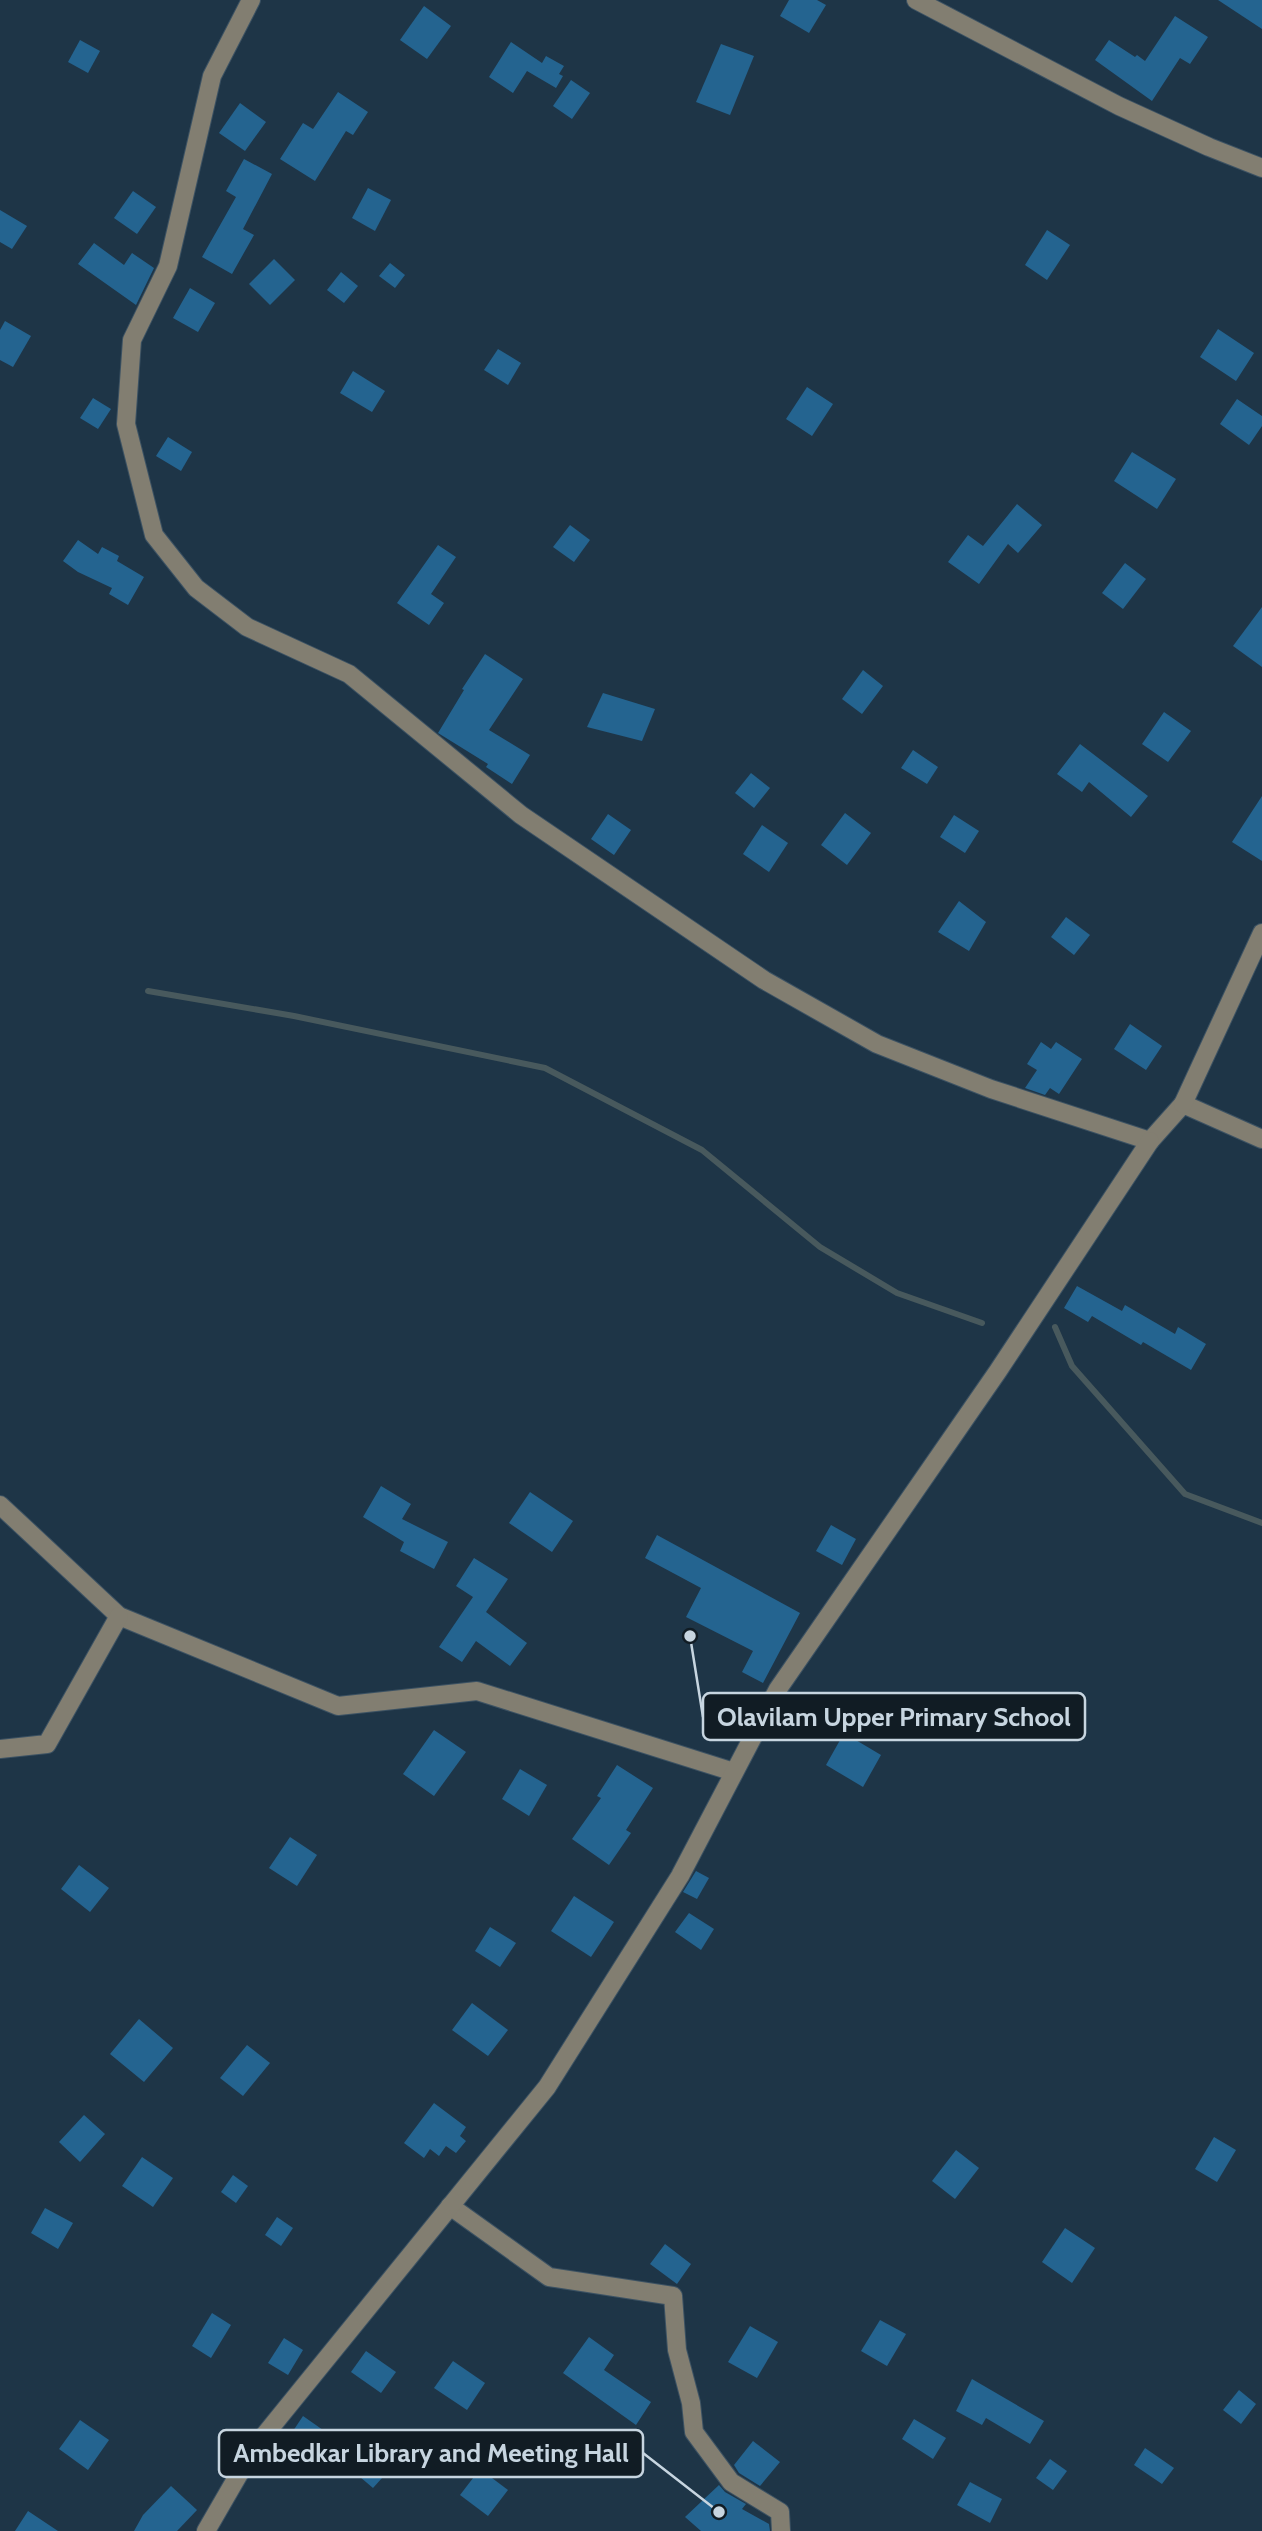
<svg xmlns="http://www.w3.org/2000/svg" width="1262" height="2531" font-family="Cabin,sans-serif">
<style>
.lines{fill:none;stroke-linecap:round;stroke-linejoin:round}
.stream{stroke:#48595d;stroke-width:6}
.building{fill:#246490}
.minor-casing{stroke:#3c5263;stroke-width:20}
.minor{stroke:#827e71;stroke-width:18}
.leader{fill:none;stroke:#c7d5e0;stroke-width:2.5}
.callout-dot{fill:#c7d5e0;stroke:#111c24;stroke-width:2.5}
.callout{fill:#111c24;stroke:#c7d5e0;stroke-width:2.5}
.callout-label{font-size:26px;text-anchor:middle;font-weight:bold;fill:#c7d5e0}
</style>
<rect width="100%" height="100%" fill="#1e3547"/>
<g class="lines">
<!-- stream -->
<g class="stream">
<path d="M148,991l146,25 251,52 157,82 118,97 77,46 85,30"/>
<path d="M1055,1327l17,39 113,128 77,29"/>
</g>
</g>
<!-- building -->
<g class="building">
<path d="M789,0h28l9,5 -17,28 -29,-17z"/>
<path d="M1218,0h44v29z"/>
<path d="M424,6l27,20 -24,33 -27,-19z"/>
<path d="M1175,16l33,21 -18,27 -10,-6 -28,43 -57,-41 14,-20 26,17 2,-2 8,6z"/>
<path d="M80,40l20,11 -12,22 -20,-11z"/>
<path d="M511,42l31,21 4,-7 18,10 -5,8 4,2 -7,12 -29,-17 -14,22 -24,-16z"/>
<path d="M721,44l33,12 -24,59 -34,-13z"/>
<path d="M571,80l19,13 -18,26 -19,-13z"/>
<path d="M338,92l30,20 -15,23 -7,-4 -31,50 -35,-22 23,-36 10,6z"/>
<path d="M240,103l26,19 -21,29 -26,-18z"/>
<path d="M244,159l28,15 -29,55 11,6 -22,39 -30,-17 34,-60 -10,-6z"/>
<path d="M368,188l23,12 -16,31 -23,-13z"/>
<path d="M133,191l23,16 -19,27 -23,-16z"/>
<path d="M0,210l27,16 -15,23 -12,-7z"/>
<path d="M1047,230l23,15 -23,35 -22,-15z"/>
<path d="M94,243l30,22 8,-12 22,15 -18,37 -58,-41z"/>
<path d="M274,259l21,21 -25,25 -21,-21z"/>
<path d="M390,263l15,12 -10,13 -16,-12z"/>
<path d="M341,272l17,14 -14,17 -17,-13z"/>
<path d="M190,288l25,15 -17,29 -25,-14z"/>
<path d="M5,321l26,15 -18,31 -13,-7v-30z"/>
<path d="M1218,329l36,24 -18,28 -36,-24z"/>
<path d="M498,349l23,14 -13,22 -24,-15z"/>
<path d="M353,371l32,20 -13,21 -32,-19z"/>
<path d="M807,387l26,17 -21,32 -26,-17z"/>
<path d="M93,398l18,11 -13,20 -18,-11z"/>
<path d="M1237,399l25,17v10l-13,19 -29,-21z"/>
<path d="M168,437l24,15 -11,19 -25,-15z"/>
<path d="M1132,452l44,27 -19,30 -43,-28z"/>
<path d="M1017,504l25,21 -24,28 -10,-9 -29,40 -31,-22 20,-27 15,11z"/>
<path d="M570,525l20,15 -16,22 -21,-15z"/>
<path d="M78,540l20,14 4,-7 17,9 -2,5 27,16 -16,28 -19,-11 3,-6 -34,-16 -15,-11z"/>
<path d="M438,545l18,12 -25,37 13,9 -15,22 -32,-22z"/>
<path d="M1125,563l21,16 -23,30 -21,-16z"/>
<path d="M1262,607v60l-29,-21z"/>
<path d="M485,654l38,25 -34,51 41,25 -18,29 -26,-17 2,-3 -50,-31 26,-43 -2,-1z"/>
<path d="M863,670l20,16 -21,28 -20,-15z"/>
<path d="M603,693l52,16 -13,32 -55,-14z"/>
<path d="M1164,712l27,19 -23,31 -26,-18z"/>
<path d="M1080,744l68,52 -17,21 -42,-35 -7,10 -25,-18z"/>
<path d="M913,750l25,17 -11,17 -26,-16z"/>
<path d="M751,773l19,15 -16,20 -19,-15z"/>
<path d="M1262,796v65l-30,-19z"/>
<path d="M845,813l26,20 -24,32 -26,-20z"/>
<path d="M608,814l23,16 -17,25 -23,-16z"/>
<path d="M954,815l25,16 -14,22 -25,-16z"/>
<path d="M762,825l26,18 -19,29 -26,-18z"/>
<path d="M959,901l27,21 -17,29 -31,-19z"/>
<path d="M1066,917l24,18 -16,20 -23,-18z"/>
<path d="M1130,1024l32,22 -16,24 -32,-21z"/>
<path d="M1041,1042l10,7 5,-7 26,17 -23,35 -9,-6 -5,7 -20,-7 12,-18 -10,-6z"/>
<path d="M1077,1286l45,25 3,-6 50,29 3,-7 28,17 -15,26 -48,-28 -2,3 -49,-29 -4,6 -24,-14z"/>
<path d="M381,1486l30,18 -9,15 46,23 -14,27 -34,-18 4,-9 -41,-25z"/>
<path d="M530,1492l43,29 -21,31 -43,-29z"/>
<path d="M831,1525l25,14 -14,26 -26,-14z"/>
<path d="M657,1535l143,78 -37,70 -21,-11 11,-21 -67,-34 15,-29 -56,-30z"/>
<path d="M474,1558l34,21 -22,33 41,31 -17,23 -34,-25 -14,21 -23,-15 34,-50 -17,-11z"/>
<path d="M434,1730l32,22 -32,44 -31,-22z"/>
<path d="M844,1733l37,22 -18,32 -37,-22z"/>
<path d="M617,1765l36,23 -27,42 5,3 -22,32 -37,-26 29,-41 -4,-2z"/>
<path d="M520,1769l27,16 -18,31 -27,-17z"/>
<path d="M290,1837l27,18 -20,31 -28,-18z"/>
<path d="M79,1865l30,23 -19,24 -29,-23z"/>
<path d="M696,1871l13,7 -12,21 -14,-7z"/>
<path d="M574,1896l40,26 -23,35 -40,-26z"/>
<path d="M689,1913l25,16 -13,21 -26,-18z"/>
<path d="M490,1927l26,16 -16,24 -25,-16z"/>
<path d="M472,2003l36,27 -20,26 -36,-26z"/>
<path d="M139,2019l34,29 -29,34 -34,-28z"/>
<path d="M247,2045l23,18 -27,33 -23,-18z"/>
<path d="M434,2103l32,24 -6,9 6,5 -10,12 -10,-7 -7,10 -9,-7 -6,9 -20,-15z"/>
<path d="M84,2115l21,19 -25,28 -21,-20z"/>
<path d="M1214,2137l22,13 -19,32 -22,-13z"/>
<path d="M956,2150l23,18 -24,31 -23,-18z"/>
<path d="M142,2157l31,21 -20,29 -31,-21z"/>
<path d="M233,2175l15,11 -12,17 -15,-11z"/>
<path d="M45,2208l28,15 -15,26 -27,-16z"/>
<path d="M277,2217l16,11 -12,18 -16,-11z"/>
<path d="M1065,2228l30,20 -23,35 -30,-21z"/>
<path d="M665,2244l26,20 -14,20 -27,-20z"/>
<path d="M212,2313l19,12 -20,33 -19,-12z"/>
<path d="M880,2320l26,14 -19,32 -26,-15z"/>
<path d="M750,2326l28,16 -21,36 -29,-16z"/>
<path d="M589,2337l25,18 -10,15 47,32 -15,23 -73,-52z"/>
<path d="M284,2338l19,12 -15,25 -20,-12z"/>
<path d="M366,2351l30,21 -15,21 -30,-21z"/>
<path d="M453,2361l32,22 -18,27 -33,-22z"/>
<path d="M972,2379l72,42 -14,23 -44,-26 -4,7 -26,-14z"/>
<path d="M1239,2390l17,14 -15,20 -18,-14z"/>
<path d="M303,2416l30,21 -16,24 -30,-21z"/>
<path d="M914,2419l32,19 -13,21 -31,-20z"/>
<path d="M80,2420l29,20 -21,30 -29,-21z"/>
<path d="M753,2441l27,21 -20,24 -21,-13 -5,-8z"/>
<path d="M1145,2448l29,20 -12,16 -28,-19z"/>
<path d="M370,2451l21,17 -18,20 -20,-17z"/>
<path d="M1050,2459l17,12 -14,19 -17,-12z"/>
<path d="M480,2469l28,21 -20,26 -28,-21z"/>
<path d="M970,2482l32,17 -12,24 -33,-18z"/>
<path d="M719,2485l6,7 21,12 -4,5 27,15 1,7h-69l-16,-14z"/>
<path d="M171,2486l26,24 -20,21h-43l9,-16z"/>
<path d="M28,2511l30,20h-43z"/>
</g>
<g class="lines">
<defs>
<g id="minor">
<path d="M251,0l-39,76 -44,190 -36,74 -6,84 28,111 42,53 51,39 102,47 172,141 243,165 113,64 114,45 159,52 33,-37 79,35"/>
<path d="M916,0l203,106 90,41 53,21"/>
<path d="M1183,1104l79,-171"/>
<path d="M0,1505l119,111 219,90 139,-15 257,81"/>
<path d="M0,1749l47,-5 72,-128"/>
<path d="M450,2206l99,71 124,19 4,54 14,53 3,29 37,50 49,30 1,19"/>
<path d="M206,2531l48,-83 293,-361 133,-211 98,-187 220,-318 152,-230"/>
</g>
</defs>
<!-- minor casing -->
<use href="#minor" class="minor-casing"/>
<!-- minor -->
<use href="#minor" class="minor"/>
</g>
<!-- callouts -->
<path class="leader" d="M690 1636L703 1717M719 2512L643 2453"/>
<g class="callout-dot">
<circle cx="690" cy="1636" r="7"/>
<circle cx="719" cy="2512" r="7"/>
</g>
<g class="callout">
<rect x="703" y="1693" width="382" height="47" rx="7"/>
<rect x="219" y="2430" width="424" height="47" rx="7"/>
</g>
<g class="callout-label">
<text x="894" y="1726">Olavilam Upper Primary School</text>
<text x="431" y="2462">Ambedkar Library and Meeting Hall</text>
</g>
</svg>
